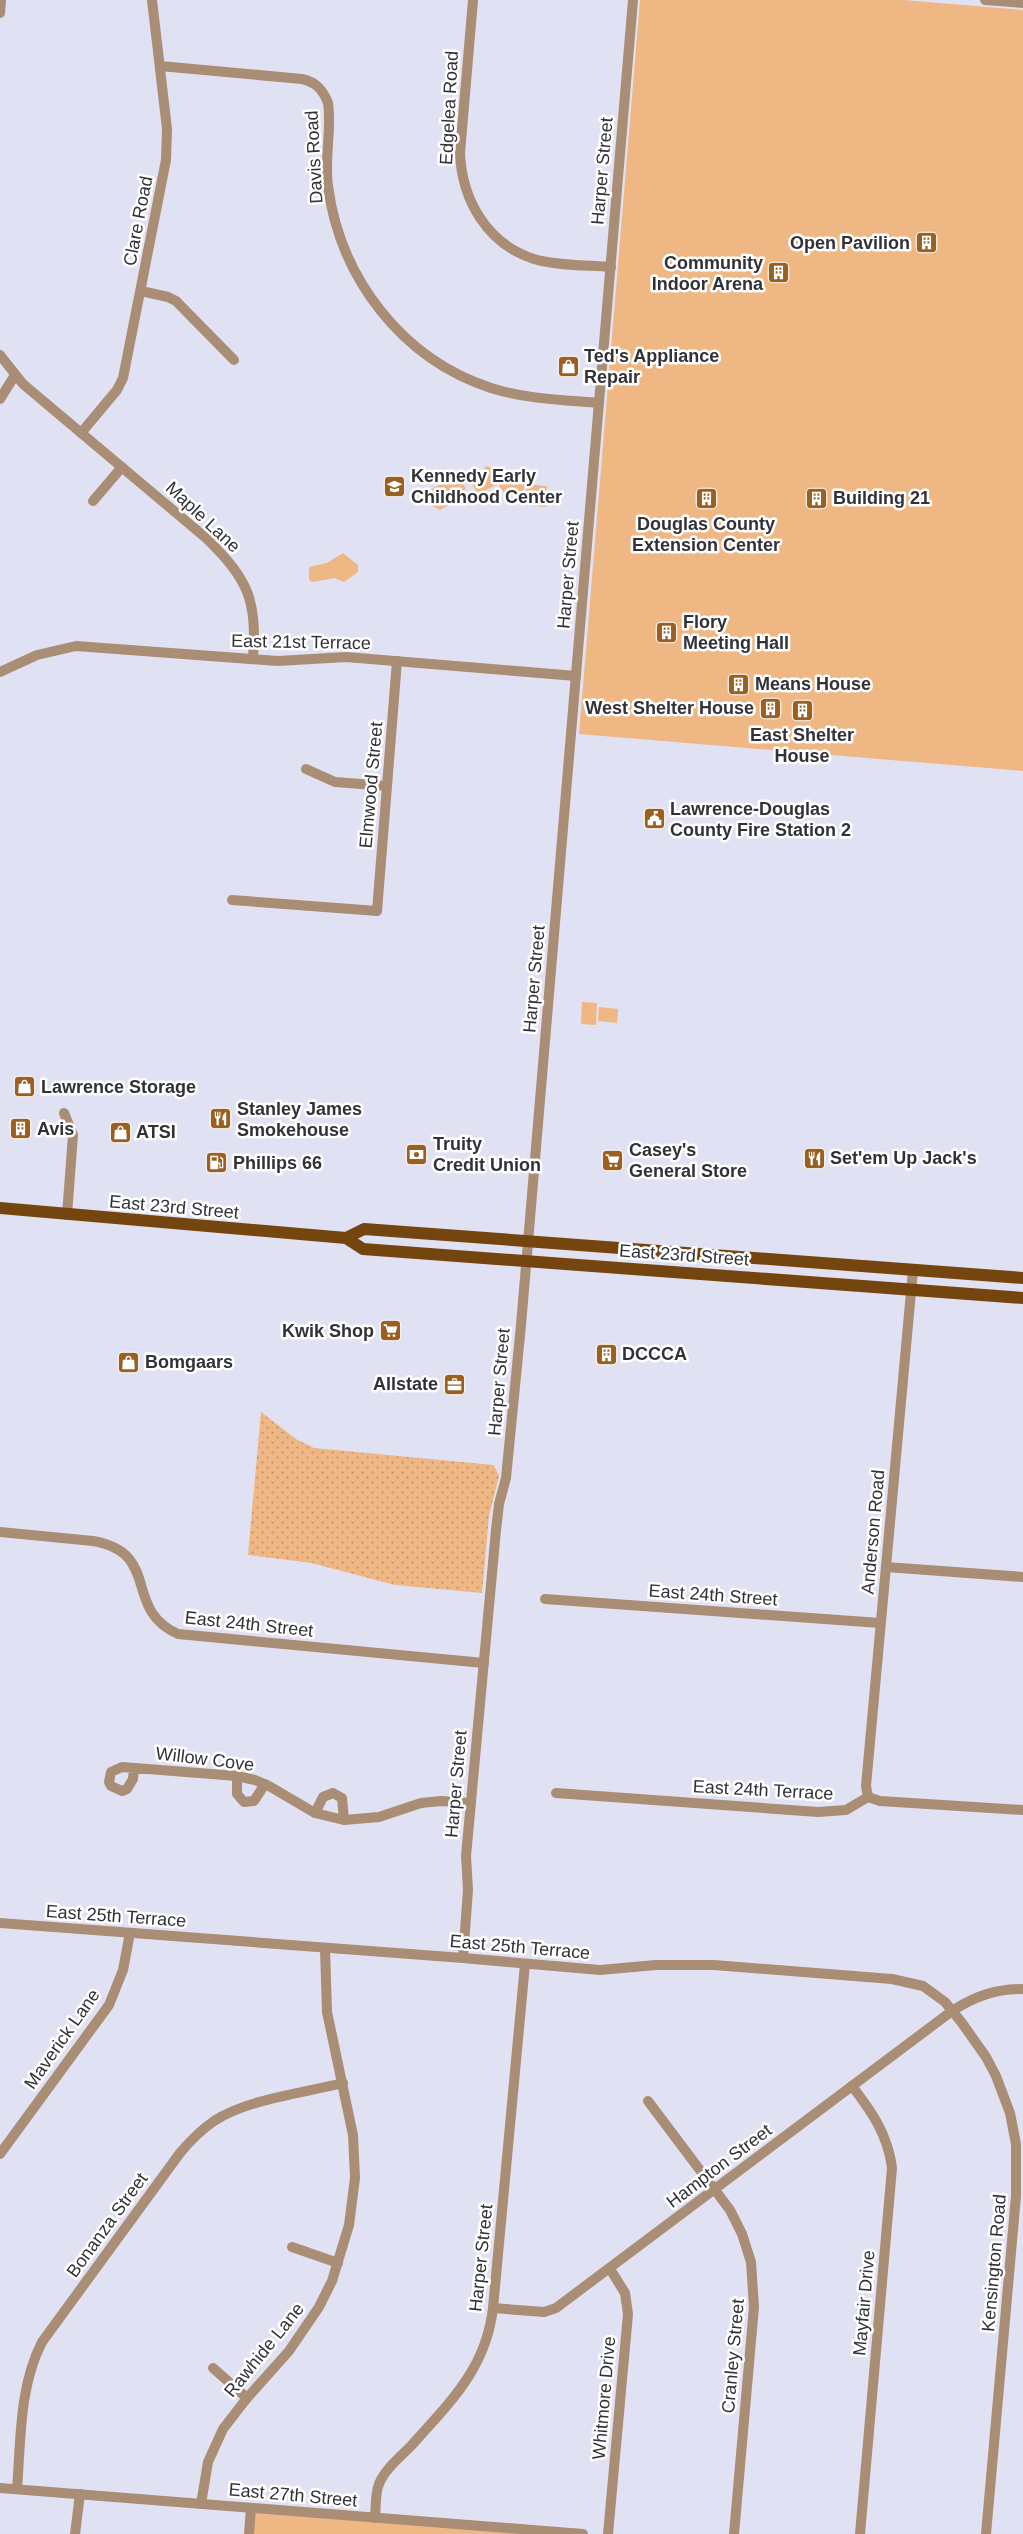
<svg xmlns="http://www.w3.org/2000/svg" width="1023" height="2534" font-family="Helvetica,sans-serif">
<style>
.grass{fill:url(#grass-dots)}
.green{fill:#eeb784}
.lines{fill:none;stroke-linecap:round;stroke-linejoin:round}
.minor{stroke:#a98d74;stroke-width:10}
.tertiary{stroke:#a98d74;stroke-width:10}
.primary{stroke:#74450e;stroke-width:12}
.labels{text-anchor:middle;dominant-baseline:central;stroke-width:5;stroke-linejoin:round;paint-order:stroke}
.street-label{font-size:18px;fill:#313138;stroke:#fff}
.poi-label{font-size:18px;font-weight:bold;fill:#313138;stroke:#fff;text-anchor:start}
</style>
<defs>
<pattern id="grass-dots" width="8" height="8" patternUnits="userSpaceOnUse" patternTransform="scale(1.25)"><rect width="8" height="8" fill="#eeb784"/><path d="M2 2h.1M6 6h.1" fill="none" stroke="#c1956d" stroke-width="1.8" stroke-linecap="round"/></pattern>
</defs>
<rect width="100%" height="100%" fill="#e1e1f4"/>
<!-- grass -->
<path class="grass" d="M261,1412l35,27 18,9 180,17 5,11 -10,40 -7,77 -87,-8 -84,-22 -63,-8z"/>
<!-- green -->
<g class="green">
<path d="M640,0h263l120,10v761l-444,-37z"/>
<path d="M486,466l39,14 -2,16 -18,-2 -7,-10 -20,10 -8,-13 4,-3 -4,-6 6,-3 5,5z"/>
<path d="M459,475l7,14 -13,8 2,4 -15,9 -11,-6 -1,-3 5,-13z"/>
<path d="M527,484l20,2 -2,21 -20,-2z"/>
<path d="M343,553l15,12v7l-14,10 -9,-4 -23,4 -3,-2v-13l18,-4z"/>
<path d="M582,1002l15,1 -1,22 -15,-1z"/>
<path d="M599,1007l19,2 -1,14 -19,-2z"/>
<path d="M251,2508l332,26h-334z"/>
</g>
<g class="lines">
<!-- minor -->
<g class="minor">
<path d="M473,0l-13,153c2,47 27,91 74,106 24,7 52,6 77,8"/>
<path d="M0,13l1,-13"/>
<path d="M160,66l142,13c14,3 21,11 26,24 4,27 -4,55 0,83 12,92 74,173 163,202 35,11 72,12 108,15"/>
<path d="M141,291l27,6 8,4 58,59"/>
<path d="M0,355l23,29 183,154c43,42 51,62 47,121"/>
<path d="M0,399l15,-24"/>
<path d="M81,433l36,-43 6,-12 43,-218 1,-31 -15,-129"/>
<path d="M93,501l29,-34"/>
<path d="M0,672l37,-17 39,-9 202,15 68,-4 230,19"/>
<path d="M306,769l29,13 52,4"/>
<path d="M232,900l145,11 20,-250"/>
<path d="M64,1113l9,22 -6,80"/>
<path d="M0,1532l93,9c69,12 29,68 85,93l306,29"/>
<path d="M886,1567l137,10"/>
<path d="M545,1599l335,24"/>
<path d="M134,1768l-1,11 -6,10 -5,2 -11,-5 -2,-4 2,-10 11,-5 115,9 18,4 14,6 46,27 29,7 35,-3 42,-14 20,-2 30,2"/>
<path d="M237,1776v18l7,8 10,-1 11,-17"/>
<path d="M556,1793l262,19 28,-2 22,-13"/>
<path d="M868,1797l-2,-11 47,-516"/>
<path d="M868,1797l12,4 143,9"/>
<path d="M315,1813l8,-16 10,-4 9,5 2,22"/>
<path d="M0,1923l463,35"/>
<path d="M852,2086c20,26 36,49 40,82l-32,366"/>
<path d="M648,2101l82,109 12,24 9,28 3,45 -20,227"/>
<path d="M0,2154l109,-149 14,-35 7,-37"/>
<path d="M292,2247l46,16"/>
<path d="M493,2308l51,4 12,-4 396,-297c23,-15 44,-22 71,-22"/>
<path d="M213,2368l34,30"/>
<path d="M17,2489c4,-50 2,-102 25,-147l138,-189c10,-12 21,-23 34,-32 34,-22 89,-28 129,-38"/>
<path d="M201,2504l7,-42 15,-33 24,-31 42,-47 30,-44 13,-26 17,-56 6,-47 -2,-43 -26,-123 -2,-63"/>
<path d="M375,2518c1,-11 0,-24 4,-34 6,-15 21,-27 32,-38 39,-44 75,-77 82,-138l32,-344"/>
<path d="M75,2534l5,-40"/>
<path d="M249,2534l2,-26"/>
<path d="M608,2534l20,-220 -3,-21 -15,-24"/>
</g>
<!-- tertiary -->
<g class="tertiary">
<path d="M633,0l-112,1325 -15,153 -7,26 -3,26 -30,326 2,34 -5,68 137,12 56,-5h58l178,14 31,7 22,16 17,21 24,34 10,19 14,37 6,31v52l-30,338"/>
<path d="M985,0l38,3"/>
<path d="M0,2488l583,46"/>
</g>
<!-- primary -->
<g class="primary">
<path d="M0,1208l346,30 17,11 660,49"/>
<path d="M346,1238l18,-9 659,49"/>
</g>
</g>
<!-- icons -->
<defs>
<symbol id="building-square" viewBox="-11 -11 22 22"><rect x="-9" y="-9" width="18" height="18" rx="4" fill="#9b6020" stroke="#fff"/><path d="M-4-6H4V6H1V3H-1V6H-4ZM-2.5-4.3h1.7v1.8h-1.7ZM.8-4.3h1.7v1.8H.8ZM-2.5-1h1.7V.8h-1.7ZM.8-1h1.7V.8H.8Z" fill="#fff"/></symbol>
<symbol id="shop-square" viewBox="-11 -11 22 22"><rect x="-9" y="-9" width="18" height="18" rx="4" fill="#9b6020" stroke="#fff"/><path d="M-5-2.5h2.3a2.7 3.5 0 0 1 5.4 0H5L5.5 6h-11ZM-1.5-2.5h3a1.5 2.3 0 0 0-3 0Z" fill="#fff"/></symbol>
<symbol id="school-square" viewBox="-11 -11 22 22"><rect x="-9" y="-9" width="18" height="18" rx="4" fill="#9b6020" stroke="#fff"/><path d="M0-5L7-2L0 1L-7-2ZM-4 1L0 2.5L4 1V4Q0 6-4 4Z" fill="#fff"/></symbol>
<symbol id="civic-square" viewBox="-11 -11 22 22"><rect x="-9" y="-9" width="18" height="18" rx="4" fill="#9b6020" stroke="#fff"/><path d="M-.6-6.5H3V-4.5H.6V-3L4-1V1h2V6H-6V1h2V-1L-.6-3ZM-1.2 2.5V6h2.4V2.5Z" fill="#fff"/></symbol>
<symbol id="restaurant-square" viewBox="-11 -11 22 22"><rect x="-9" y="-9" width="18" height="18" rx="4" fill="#9b6020" stroke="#fff"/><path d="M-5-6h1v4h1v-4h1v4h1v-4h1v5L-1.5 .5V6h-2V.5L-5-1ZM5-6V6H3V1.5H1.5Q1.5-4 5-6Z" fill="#fff"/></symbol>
<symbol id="bank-square" viewBox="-11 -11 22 22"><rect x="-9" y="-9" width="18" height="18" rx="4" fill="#9b6020" stroke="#fff"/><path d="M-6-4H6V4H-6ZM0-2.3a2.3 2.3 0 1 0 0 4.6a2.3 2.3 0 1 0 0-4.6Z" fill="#fff"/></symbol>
<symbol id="supermarket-square" viewBox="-11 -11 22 22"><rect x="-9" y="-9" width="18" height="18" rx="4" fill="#9b6020" stroke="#fff"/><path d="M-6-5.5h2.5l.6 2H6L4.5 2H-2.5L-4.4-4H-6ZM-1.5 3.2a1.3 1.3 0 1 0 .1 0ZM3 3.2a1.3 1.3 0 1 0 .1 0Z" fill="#fff"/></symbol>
<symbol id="fuel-square" viewBox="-11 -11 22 22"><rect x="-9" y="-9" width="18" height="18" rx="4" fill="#9b6020" stroke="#fff"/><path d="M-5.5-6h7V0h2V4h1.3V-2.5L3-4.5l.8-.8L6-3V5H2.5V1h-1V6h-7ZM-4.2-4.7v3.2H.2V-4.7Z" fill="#fff"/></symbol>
<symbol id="office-square" viewBox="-11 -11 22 22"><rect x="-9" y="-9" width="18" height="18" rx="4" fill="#9b6020" stroke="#fff"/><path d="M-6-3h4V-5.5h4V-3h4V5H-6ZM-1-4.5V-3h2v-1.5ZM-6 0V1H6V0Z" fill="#fff"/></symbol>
</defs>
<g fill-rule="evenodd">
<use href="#building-square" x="914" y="230" width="25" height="25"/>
<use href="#building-square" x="766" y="260" width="25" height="25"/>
<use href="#shop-square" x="556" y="354" width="25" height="25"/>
<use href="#school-square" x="382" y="474" width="25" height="25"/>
<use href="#building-square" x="804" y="486" width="25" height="25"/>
<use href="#building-square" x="694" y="486" width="25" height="25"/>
<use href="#building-square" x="654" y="620" width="25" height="25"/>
<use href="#building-square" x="726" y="672" width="25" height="25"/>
<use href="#building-square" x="758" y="696" width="25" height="25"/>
<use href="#building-square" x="790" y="698" width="25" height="25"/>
<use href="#civic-square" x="642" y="806" width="25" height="25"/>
<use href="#shop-square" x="12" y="1074" width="25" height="25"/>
<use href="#restaurant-square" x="208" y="1106" width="25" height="25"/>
<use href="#building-square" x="8" y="1116" width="25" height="25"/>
<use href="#shop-square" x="108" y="1120" width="25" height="25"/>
<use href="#bank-square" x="404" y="1142" width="25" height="25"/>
<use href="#restaurant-square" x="802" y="1146" width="25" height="25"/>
<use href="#supermarket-square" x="600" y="1148" width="25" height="25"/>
<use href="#fuel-square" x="204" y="1150" width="25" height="25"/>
<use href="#supermarket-square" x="378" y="1318" width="25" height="25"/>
<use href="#building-square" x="594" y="1342" width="25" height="25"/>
<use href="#shop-square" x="116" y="1350" width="25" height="25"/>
<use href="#office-square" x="442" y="1372" width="25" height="25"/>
</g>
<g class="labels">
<!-- street labels -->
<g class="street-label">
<text transform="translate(449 108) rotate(-87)">Edgelea Road</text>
<text transform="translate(314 157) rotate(-93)">Davis Road</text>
<text transform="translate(602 171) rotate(-85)">Harper Street</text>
<text transform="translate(138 221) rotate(-79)">Clare Road</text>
<text transform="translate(203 517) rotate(43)">Maple Lane</text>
<text transform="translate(568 575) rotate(-85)">Harper Street</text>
<text transform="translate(301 642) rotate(1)">East 21st Terrace</text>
<text transform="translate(371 785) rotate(-85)">Elmwood Street</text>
<text transform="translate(534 979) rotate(-85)">Harper Street</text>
<text transform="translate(174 1207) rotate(5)">East 23rd Street</text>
<text transform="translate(684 1255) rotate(4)">East 23rd Street</text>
<text transform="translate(499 1382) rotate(-85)">Harper Street</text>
<text transform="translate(873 1532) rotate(-85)">Anderson Road</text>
<text transform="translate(713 1595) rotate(4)">East 24th Street</text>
<text transform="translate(249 1624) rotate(6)">East 24th Street</text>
<text transform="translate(205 1759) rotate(7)">Willow Cove</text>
<text transform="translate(456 1784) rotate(-85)">Harper Street</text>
<text transform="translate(763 1790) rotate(3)">East 24th Terrace</text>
<text transform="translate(116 1916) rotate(4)">East 25th Terrace</text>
<text transform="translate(520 1947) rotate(5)">East 25th Terrace</text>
<text transform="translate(62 2039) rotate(-55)">Maverick Lane</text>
<text transform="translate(719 2166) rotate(-37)">Hampton Street</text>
<text transform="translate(107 2225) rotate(-54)">Bonanza Street</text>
<text transform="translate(481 2258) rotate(-84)">Harper Street</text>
<text transform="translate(994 2263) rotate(-85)">Kensington Road</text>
<text transform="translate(864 2303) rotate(-85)">Mayfair Drive</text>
<text transform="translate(264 2350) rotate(-51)">Rawhide Lane</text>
<text transform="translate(733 2356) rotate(-85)">Cranley Street</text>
<text transform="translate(604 2398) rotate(-85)">Whitmore Drive</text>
<text transform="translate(293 2495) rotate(5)">East 27th Street</text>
</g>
<!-- poi labels -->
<g class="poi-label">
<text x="910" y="243" text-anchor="end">Open Pavilion</text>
<text x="763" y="263" text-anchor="end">Community<tspan x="763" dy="21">Indoor Arena</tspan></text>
<text x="584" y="356">Ted's Appliance<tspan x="584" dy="21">Repair</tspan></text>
<text x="411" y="476">Kennedy Early<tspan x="411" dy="21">Childhood Center</tspan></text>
<text x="833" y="498">Building 21</text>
<text x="706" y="524" text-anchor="middle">Douglas County<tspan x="706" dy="21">Extension Center</tspan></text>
<text x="683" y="622">Flory<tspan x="683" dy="21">Meeting Hall</tspan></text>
<text x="755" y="684">Means House</text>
<text x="754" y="708" text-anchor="end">West Shelter House</text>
<text x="802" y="735" text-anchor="middle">East Shelter<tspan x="802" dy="21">House</tspan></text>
<text x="670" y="809">Lawrence-Douglas<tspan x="670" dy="21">County Fire Station 2</tspan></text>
<text x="41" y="1087">Lawrence Storage</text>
<text x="237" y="1109">Stanley James<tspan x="237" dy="21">Smokehouse</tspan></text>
<text x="37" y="1129">Avis</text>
<text x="136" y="1132">ATSI</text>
<text x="433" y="1144">Truity<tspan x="433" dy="21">Credit Union</tspan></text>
<text x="629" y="1150">Casey's<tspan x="629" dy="21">General Store</tspan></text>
<text x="830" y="1158">Set'em Up Jack's</text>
<text x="233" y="1163">Phillips 66</text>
<text x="374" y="1331" text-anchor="end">Kwik Shop</text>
<text x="622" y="1354">DCCCA</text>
<text x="145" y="1362">Bomgaars</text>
<text x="438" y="1384" text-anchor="end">Allstate</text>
</g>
</g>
</svg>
